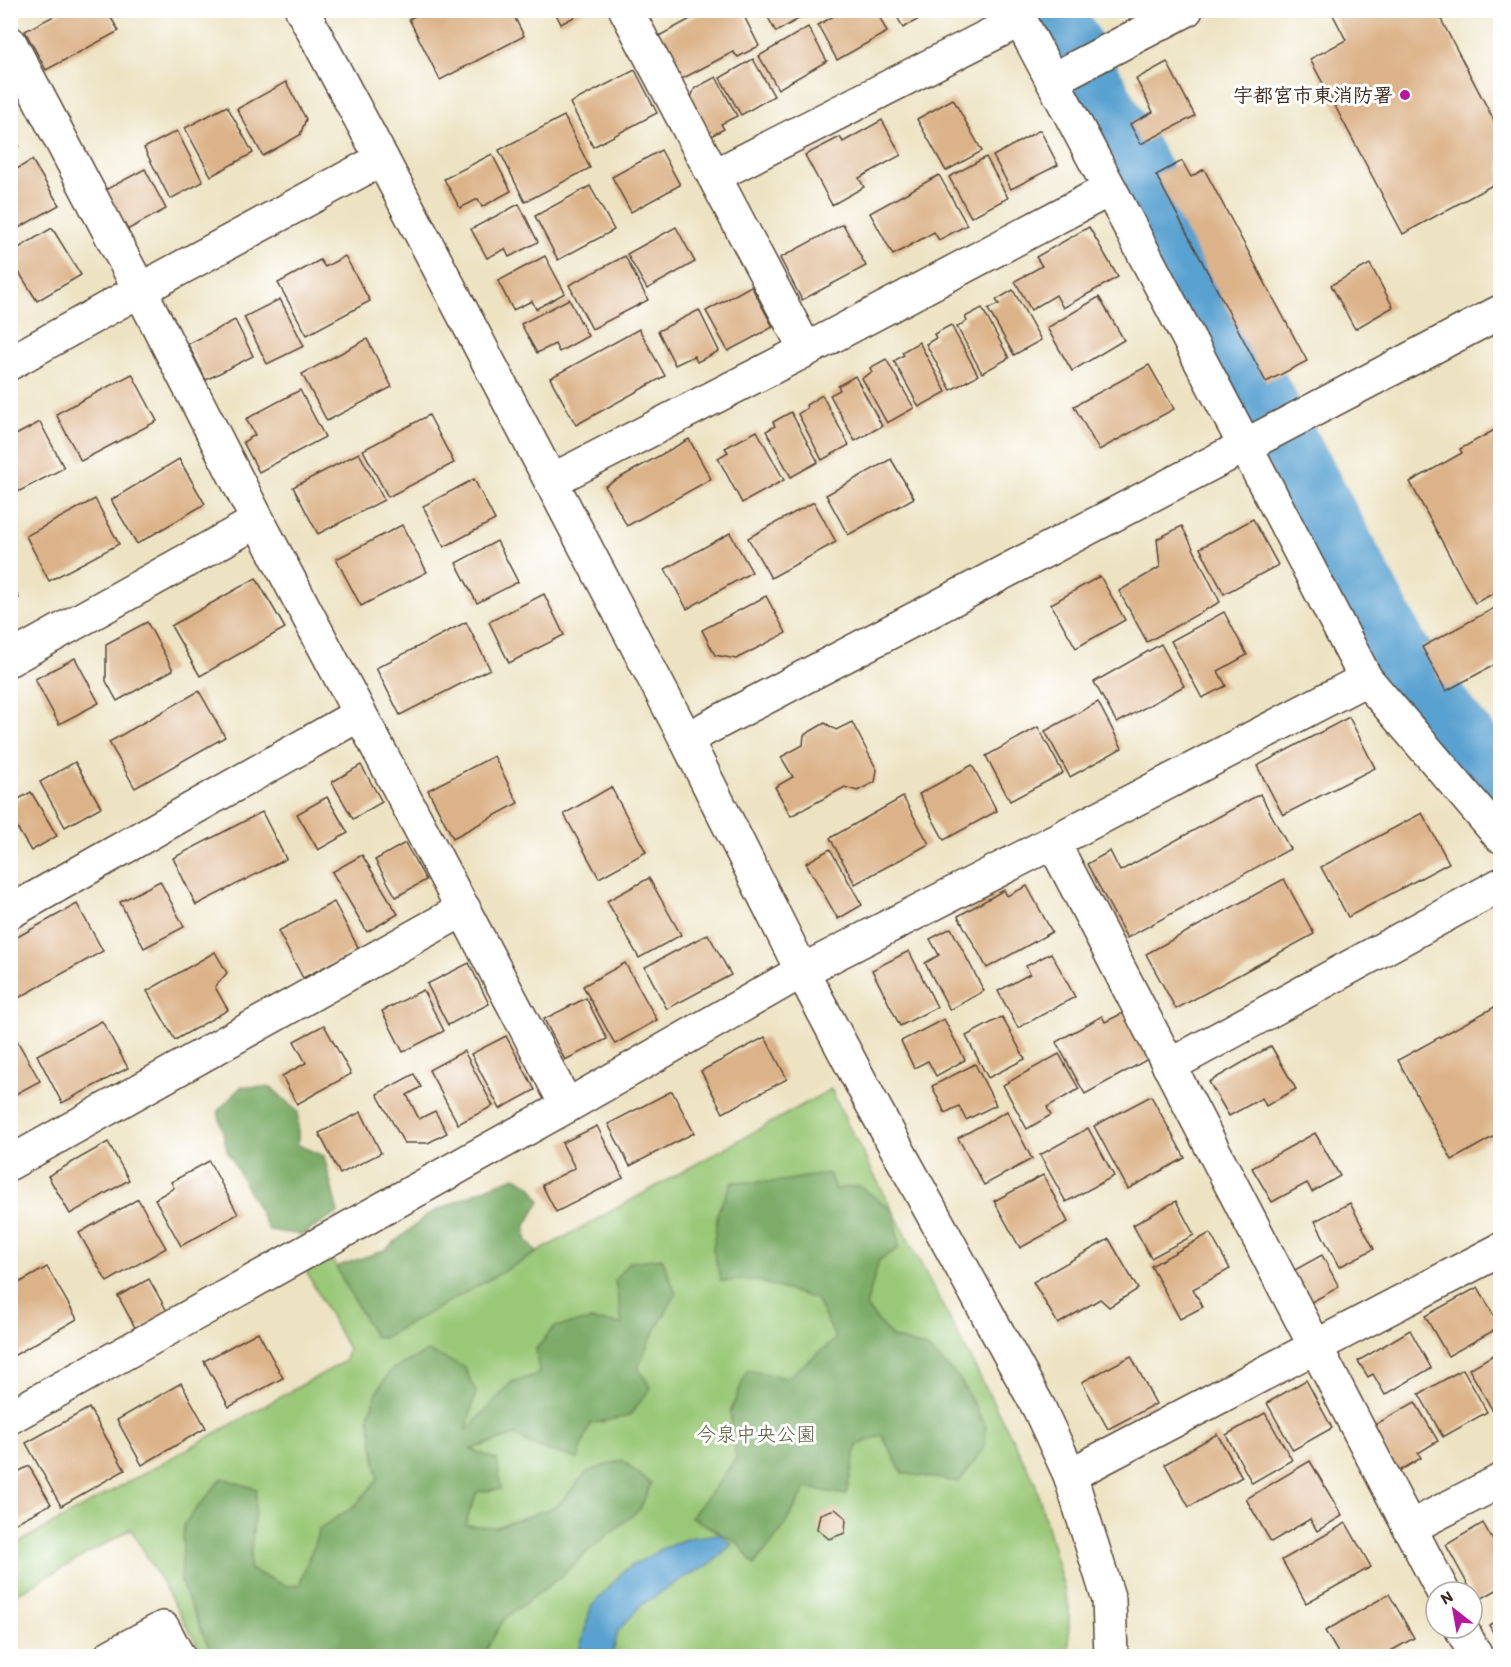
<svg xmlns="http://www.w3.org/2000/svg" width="1511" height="1667" font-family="Itim,'Klee One',sans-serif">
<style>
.green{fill:#9ac877;stroke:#6a794a;stroke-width:1.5}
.forest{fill:#7bac68;stroke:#5b6b43;stroke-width:1.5}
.water{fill:#59a1d0;stroke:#4a6677;stroke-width:1.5}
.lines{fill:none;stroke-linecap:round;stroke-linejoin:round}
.river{stroke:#59a1d0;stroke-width:64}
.building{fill:#dcb389}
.minor-casing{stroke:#564637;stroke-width:36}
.minor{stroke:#fff;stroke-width:33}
.poi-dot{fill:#b5179e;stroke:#fff;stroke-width:2}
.labels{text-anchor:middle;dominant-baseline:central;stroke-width:6;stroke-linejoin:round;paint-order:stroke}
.poi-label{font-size:20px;font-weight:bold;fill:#3b2a1e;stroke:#fff;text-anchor:end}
.park-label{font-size:20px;fill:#585939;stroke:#fff}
</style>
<rect width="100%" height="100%" fill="#fff"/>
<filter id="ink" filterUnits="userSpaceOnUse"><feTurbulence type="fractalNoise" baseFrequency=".0167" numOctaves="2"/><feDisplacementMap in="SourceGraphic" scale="12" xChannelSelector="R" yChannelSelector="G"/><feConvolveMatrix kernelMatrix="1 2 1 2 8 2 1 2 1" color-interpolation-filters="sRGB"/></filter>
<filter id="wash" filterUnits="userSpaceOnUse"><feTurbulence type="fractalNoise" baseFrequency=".008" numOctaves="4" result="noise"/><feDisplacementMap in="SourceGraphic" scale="24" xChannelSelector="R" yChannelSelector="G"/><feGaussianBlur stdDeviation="1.35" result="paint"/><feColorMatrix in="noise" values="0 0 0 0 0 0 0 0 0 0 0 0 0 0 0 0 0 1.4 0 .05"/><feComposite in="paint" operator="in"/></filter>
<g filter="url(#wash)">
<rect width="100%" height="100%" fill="#ede3c3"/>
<!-- green -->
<path class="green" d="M831,1089l18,38 186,355 34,125v49h-865l-73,-127 -120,68v-50l334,-186 3,-12 -42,-78 25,-13 43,78 9,2z"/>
<!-- forest -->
<g class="forest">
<path d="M242,1086l30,2 26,24v33l26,11 14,57 -36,22 -33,-5 -42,-80 -9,-39z"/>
<path d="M829,1173l6,16 25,-3 34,26 5,36 -20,12 -13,47 27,31 34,10 32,30 27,49 -2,22 -25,33 -57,-9 -20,-38 -25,10 -11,50 -40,-7 -25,43 -27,34 -16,-22 -47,-26 31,-39 14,-20 -6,-45 17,-43 39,8 50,-39 -20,-40 -62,-19 -33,1 -8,-32 5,-38 14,-29h44z"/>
<path d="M515,1177l15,8 10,16 -14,24v14l11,14 -154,85 -9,-2 -38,-69 49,-17 44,-36 62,-28z"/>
<path d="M662,1258l14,36 -27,48 -11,26 13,20 -22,28 -39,8 -12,35 -47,-14 -15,-10 -45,14 26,11 4,29 -24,3 -12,33 31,2 61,-21 30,-34 35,-12 29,24 -11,25 -52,42 -29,27 -55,41 -19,33 -8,4h-165l-1,-2 -7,2h-88l-5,-4 -30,-69 3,-59 38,-46 35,11 -8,80 37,17 13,-1 21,-57 35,-22 23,-27 -9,-64 9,-25 13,-20 37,-19 36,16 12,25 -10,39 46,-49 27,-8 -3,-25 18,-22 37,-7 31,4 -7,-44 14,-18z"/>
</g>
<!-- water -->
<g class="water">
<path d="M1046,11h10l8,15 -8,4z"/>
<path d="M1112,114l129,247 -9,5 -128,-248z"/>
<path d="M1314,480l90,173 96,116v13l-103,-126 -94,-171z"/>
<path d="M719,1534l13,10 -20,19 -32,17 -39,25 -23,26 -6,25h-38l5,-5 12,-44 33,-37 36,-20 28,-12z"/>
</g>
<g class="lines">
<!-- river -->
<path class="river" d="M1061,28l257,473 79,150 53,72 50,60"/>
</g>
<g id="blocks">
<!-- building -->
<g class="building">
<path d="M65,10h52l2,4 -8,4 8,13 -73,39 -21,-39z"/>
<path d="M425,10h104l-14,8 9,18 -84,44 -31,-61z"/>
<path d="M554,10h33l-26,14z"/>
<path d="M707,10h34l18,36 -21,11 -5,-5 -55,29 -23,-43z"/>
<path d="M764,10h50l-38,22z"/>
<path d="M844,10h32l11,22 -50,28 -19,-35z"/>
<path d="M894,10h41l-32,18z"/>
<path d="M1337,10h99l64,122v49l-97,53 -93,-175 36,-19 -14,-27z"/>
<path d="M808,27l19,34 -49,28 -19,-33z"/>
<path d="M753,59l21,37 -33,19 -21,-37z"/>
<path d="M1167,62l28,54 -54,28 -11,-20 23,-12 -17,-33z"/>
<path d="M635,70l22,43 -64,34 -23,-44z"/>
<path d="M716,77l21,39 -16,8 3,5 -13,7 -21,-36 5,-12z"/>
<path d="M286,82l20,37 -6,16 -37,21 -26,-47z"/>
<path d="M953,99l29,52 -36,20 -29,-52z"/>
<path d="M227,106l26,47 -42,23 -26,-48z"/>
<path d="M564,116l26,52 -65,34 -26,-52z"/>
<path d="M882,120l19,35 -42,23 5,9 -32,18 -27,-50 35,-18 3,5z"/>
<path d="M1040,130l18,35 -47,24 -18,-33z"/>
<path d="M177,131l26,51 -33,17 -26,-51z"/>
<path d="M10,132l9,14 -9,5z"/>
<path d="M661,150l19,35 -49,27 -19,-35z"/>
<path d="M492,154l19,37 -29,16 -4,-8 -18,9 -16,-29z"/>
<path d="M986,157l22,41 -37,19 -22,-40z"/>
<path d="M32,160l27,45 -49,28v-60z"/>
<path d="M1182,161l9,16 13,-8 103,192 -41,21 -110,-207z"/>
<path d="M145,169l21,40 -39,21 -22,-40z"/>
<path d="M939,175l28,50 -28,15 -5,-8 -41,23 -23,-42z"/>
<path d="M590,186l24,44 -56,30 -23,-44z"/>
<path d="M519,204l19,38 -29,15 -4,-8 -18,9 -16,-29z"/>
<path d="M843,224l23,42 -64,34 -22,-42z"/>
<path d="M676,227l19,35 -48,27 -20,-35z"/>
<path d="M1089,227l29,50 -55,31 -7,-13 -25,15 -16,-29 27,-15 -6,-9z"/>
<path d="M52,228l29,47 -44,26 -27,-43v-5z"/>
<path d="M345,256l25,45 -63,34 -29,-52 42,-23 5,7z"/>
<path d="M545,256l20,37 -29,16 -4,-8 -19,9 -15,-29z"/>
<path d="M625,256l23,44 -56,29 -23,-44z"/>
<path d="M1370,264l23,43 -38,22 -24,-44z"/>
<path d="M751,286l22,41 -45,24 -22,-40z"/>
<path d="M1013,290l28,50 -27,15 -26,-46 11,-5 -3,-4z"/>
<path d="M1099,297l25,43 -52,31 -25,-43z"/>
<path d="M280,299l24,47 -37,18 -23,-47z"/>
<path d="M569,299l19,37 -29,16 -4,-8 -18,9 -16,-29z"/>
<path d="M982,308l27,50 -27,15 -25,-46 10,-6 -2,-4z"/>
<path d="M699,310l20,41 -22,11 -3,-6 -19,9 -17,-34z"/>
<path d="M235,320l18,36 -47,24 -18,-36z"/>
<path d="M951,325l27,50 -27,15 -25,-46 10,-6 -2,-4z"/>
<path d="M639,329l26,47 -89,49 -26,-47z"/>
<path d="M367,339l25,48 -65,34 -25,-47z"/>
<path d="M919,342l27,50 -27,15 -25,-46 10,-6 -2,-3z"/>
<path d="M886,359l28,49 -27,15 -25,-45 10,-6 -2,-4z"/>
<path d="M1149,365l25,44 -75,41 -25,-44z"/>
<path d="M132,374l25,47 -76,40 -25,-47z"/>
<path d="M855,376l27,50 -27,15 -25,-46 10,-5 -2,-4z"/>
<path d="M300,390l25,47 -66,35 -16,-30 12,-7 -9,-16z"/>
<path d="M822,395l27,50 -27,15 -24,-46 9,-6 -1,-3z"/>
<path d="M791,412l27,50 -27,15 -25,-46 9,-5 -2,-4z"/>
<path d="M429,415l25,48 -66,34 -25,-47z"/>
<path d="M40,422l24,46 -54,28v-58z"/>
<path d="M1500,427v163l-25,13 -65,-121 52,-29 -2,-4z"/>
<path d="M757,431l27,49 -42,23 -24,-45 10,-6 -3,-4z"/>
<path d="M689,439l22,40 -84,47 -22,-40z"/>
<path d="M359,453l25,47 -66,34 -25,-47z"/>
<path d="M179,459l26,45 -68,40 -26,-44z"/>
<path d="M891,459l23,39 -66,37 -22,-40z"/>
<path d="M474,479l21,41 -51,27 -21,-41z"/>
<path d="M95,499l24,45 -70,37 -23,-45z"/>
<path d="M814,502l22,40 -65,36 -23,-40z"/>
<path d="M1253,519l25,46 -54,29 -24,-46z"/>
<path d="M402,525l25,47 -66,34 -25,-47z"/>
<path d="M1182,526l38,76 -73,40 -28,-51 41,-24 -3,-28z"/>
<path d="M730,533l22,39 -65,37 -22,-40z"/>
<path d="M497,541l21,41 -41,21 -21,-40z"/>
<path d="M1100,576l25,44 -49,28 -25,-44z"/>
<path d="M256,578l29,50 -85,48 -29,-50z"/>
<path d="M10,582l9,16 -9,5z"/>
<path d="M544,594l20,41 -55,28 -20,-41z"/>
<path d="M766,596l20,37 -50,26 -21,-4 -13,-25z"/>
<path d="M1500,605v57l-54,29 -24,-44z"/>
<path d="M1224,612l23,43 -29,16 8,15 -24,12 -31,-57z"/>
<path d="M147,622l26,48 -56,31 -11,-20v-37z"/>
<path d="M466,622l24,47 -90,46 -24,-47z"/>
<path d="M1161,644l23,42 -67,37 -23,-41z"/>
<path d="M75,658l24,45 -40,21 -24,-45z"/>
<path d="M199,691l26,46 -90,51 -26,-46z"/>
<path d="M1098,702l24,46 -52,29 -25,-46z"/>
<path d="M1349,717l26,51 -92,47 -26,-49z"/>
<path d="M852,722l25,48 -2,12 -18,9 -12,-4 -54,29 -16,-29 18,-10 -12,-20 22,-12 1,-10 21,-12 11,7z"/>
<path d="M1038,727l25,46 -53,28 -24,-45z"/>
<path d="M494,756l24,47 -65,35 -25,-48z"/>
<path d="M75,762l26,45 -36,20 -25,-45z"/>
<path d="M361,765l21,37 -29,17 -21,-37z"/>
<path d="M972,765l25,46 -53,29 -25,-46z"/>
<path d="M611,787l35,65 -47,26 -35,-64z"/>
<path d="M31,792l26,44 -26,15 -21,-35v-12z"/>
<path d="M1260,794l30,55 -163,89 -40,-74 23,-13 10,20z"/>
<path d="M327,797l21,36 -30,17 -21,-36z"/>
<path d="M903,797l26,47 -74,40 -25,-46z"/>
<path d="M262,812l24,47 -90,46 -23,-47z"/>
<path d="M1422,813l27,50 -101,54 -27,-50z"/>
<path d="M405,843l21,37 -30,17 -21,-37z"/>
<path d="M830,849l32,56 -24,14 -32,-56z"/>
<path d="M362,855l36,59 -31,18 -35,-60z"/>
<path d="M649,878l32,57 -42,23 -32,-57z"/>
<path d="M1284,879l30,55 -138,75 -30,-55z"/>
<path d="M160,881l24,46 -40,21 -24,-46z"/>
<path d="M1027,886l25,46 -65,36 -29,-52 46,-26 3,6z"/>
<path d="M334,902l25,47 -56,29 -25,-47z"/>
<path d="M77,904l26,47 -88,49 -5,-8v-51z"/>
<path d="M951,928l33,63 -34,19 -25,-47 14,-8 -9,-16z"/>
<path d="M708,934l23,41 -64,34 -22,-42z"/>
<path d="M909,951l28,56 -37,19 -28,-56z"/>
<path d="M215,952l12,21 -12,14 13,23 -53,30 -28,-49z"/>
<path d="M1051,953l24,44 -57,31 -20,-37 32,-17 -4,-8z"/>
<path d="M469,963l20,41 -41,21 -21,-41z"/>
<path d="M625,963l32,57 -42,24 -32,-58z"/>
<path d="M423,990l21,41 -41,21 -21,-41z"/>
<path d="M586,998l21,41 -42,21 -21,-41z"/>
<path d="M1500,1004v129l-48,27 -54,-100z"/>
<path d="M1125,1012l25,46 -65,36 -29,-52 46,-26 3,6z"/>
<path d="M1002,1017l23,42 -37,19 -22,-42z"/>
<path d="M944,1019l21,41 -29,16 -8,-15 -14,7 -13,-27z"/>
<path d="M102,1021l26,47 -66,35 -25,-48z"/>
<path d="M324,1025l27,49 -54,30 -15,-28 24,-13 -12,-22z"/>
<path d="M10,1028l30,53 -30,16z"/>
<path d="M506,1036l29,54 -35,19 -29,-55z"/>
<path d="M765,1037l22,42 -64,34 -22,-42z"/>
<path d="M1271,1046l25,43 -30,17 -4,-8 -33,18 -20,-34z"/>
<path d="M464,1051l29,55 -35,18 -29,-54z"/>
<path d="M1059,1054l20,35 -32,18 4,8 -24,14 -24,-44z"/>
<path d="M975,1064l21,41 -30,15 -7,-14 -14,7 -13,-27z"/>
<path d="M414,1074l7,13 -14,8 12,24 16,-8 12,22 -19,10h-24l-27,-49z"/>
<path d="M672,1091l22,42 -64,33 -22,-42z"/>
<path d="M1151,1096l34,62 -57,31 -34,-63z"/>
<path d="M1007,1111l25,48 -48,26 -26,-47z"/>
<path d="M361,1112l20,41 -41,21 -21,-41z"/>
<path d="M597,1126l26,52 -67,34 -14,-27 33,-17 -13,-25z"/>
<path d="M1088,1128l26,48 -48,26 -26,-47z"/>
<path d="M1315,1133l25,43 -28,16 -5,-9 -35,19 -20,-34z"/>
<path d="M108,1142l21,38 -59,34 -22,-38z"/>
<path d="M209,1161l29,53 -57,32 -26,-47 19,-11 -3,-6z"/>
<path d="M1043,1175l25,47 -48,26 -26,-47z"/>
<path d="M138,1199l28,49 -59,34 -28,-49z"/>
<path d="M1176,1201l18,34 -43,23 -18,-33z"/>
<path d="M1350,1203l24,46 -35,18 -24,-46z"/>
<path d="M1210,1233l20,36 -37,20 10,18 -23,12 -29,-53z"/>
<path d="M1109,1239l29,50 -29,18 -9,-8 -42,25 -25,-42z"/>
<path d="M1322,1255l17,32 -31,17 -17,-32z"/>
<path d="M47,1267l30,52 -67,39v-70z"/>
<path d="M149,1279l19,34 -31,18 -19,-35z"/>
<path d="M1478,1287l22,40 -52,29 -23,-40z"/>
<path d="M1410,1330l21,38 -46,27 -12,-21 -5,3 -10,-16z"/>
<path d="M258,1332l25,46 -54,29 -25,-46z"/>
<path d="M1500,1351v56l-7,4 -24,-42z"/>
<path d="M1131,1356l25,48 -48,25 -26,-47z"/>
<path d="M1463,1369l24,43 -44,25 -24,-43z"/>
<path d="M1306,1380l26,48 -39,22 -26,-47z"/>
<path d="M181,1383l25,45 -64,37 -25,-45z"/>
<path d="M1415,1402l23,39 -20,12 3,5 -23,14 -27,-45z"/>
<path d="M89,1408l36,62 -64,36 -35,-63z"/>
<path d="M1265,1413l27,47 -40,23 -26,-48z"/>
<path d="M1217,1434l25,43 -53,30 -24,-43z"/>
<path d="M1310,1461l32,55 -25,15 -7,-12 -39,23 -25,-43z"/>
<path d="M29,1466l22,38 -41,22v-50z"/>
<path d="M835,1509l11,9 -1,15 -16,6 -12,-10 3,-15z"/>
<path d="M1346,1523l25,44 -65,36 -24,-43z"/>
<path d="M1483,1523l17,30v35l-23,13 -31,-56z"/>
<path d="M1389,1594l25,44 -32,18h-42l-15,-25z"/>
<path d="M1500,1618v27l-11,-20z"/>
</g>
</g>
</g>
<g filter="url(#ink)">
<use href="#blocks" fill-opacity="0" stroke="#564637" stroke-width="1.5"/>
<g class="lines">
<defs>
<g id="minor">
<path d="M302,10l80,149 304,580 116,232 66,125 171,312 31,67 39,125 2,56"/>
<path d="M626,10l180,340"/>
<path d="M1015,10l95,179"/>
<path d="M10,43l130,247 118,231 309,585"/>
<path d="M1052,80l134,-70"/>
<path d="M714,176l306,-156"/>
<path d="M10,363l130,-73 242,-131"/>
<path d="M551,481l255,-131 304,-161 151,287 105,203 134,157"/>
<path d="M10,659l248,-138"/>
<path d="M686,739l814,-427"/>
<path d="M1053,842l313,-163"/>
<path d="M10,912l350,-198"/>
<path d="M1169,1066l331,-181"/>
<path d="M10,1163l454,-254"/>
<path d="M10,1417l557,-311 235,-135 251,-129 390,750"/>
<path d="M1070,1475l430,-225"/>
<path d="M1409,1528l91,-47"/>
<path d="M1461,1628l15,28"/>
<path d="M111,1656l52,-28 15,28"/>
</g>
</defs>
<!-- minor casing -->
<use href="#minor" class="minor-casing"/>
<!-- minor -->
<use href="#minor" class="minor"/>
</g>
</g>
<!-- markers -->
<circle class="poi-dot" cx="1405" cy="95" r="6"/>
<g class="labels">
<!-- poi labels -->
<g class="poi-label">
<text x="1393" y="95">宇都宮市東消防署</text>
</g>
<!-- park labels -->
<g class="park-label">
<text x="756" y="1434">今泉中央公園</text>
</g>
</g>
<!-- margin -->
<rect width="1511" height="1667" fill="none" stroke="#fff" stroke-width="36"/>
<!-- north arrow -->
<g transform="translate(1454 1610) rotate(329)"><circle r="28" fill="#ffffff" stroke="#b1aaa5" stroke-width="1.5"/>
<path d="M0-4.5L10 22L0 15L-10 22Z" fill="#b5179e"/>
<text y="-9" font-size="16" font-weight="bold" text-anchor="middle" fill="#3b2a1e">N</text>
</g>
</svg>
